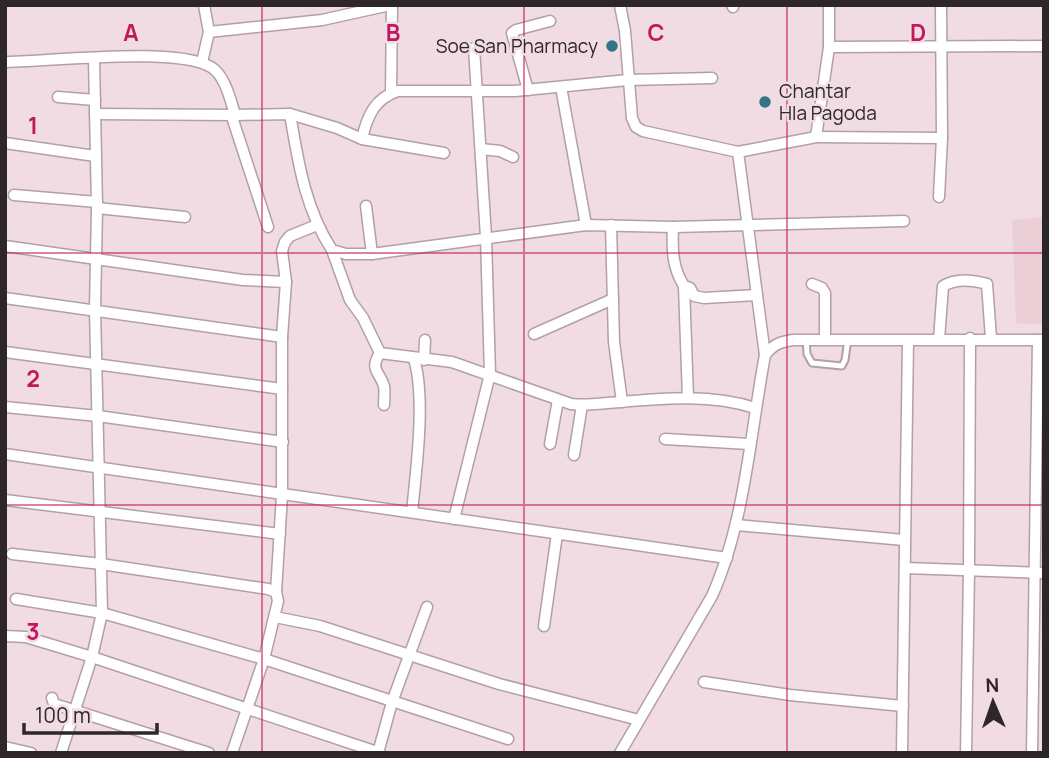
<svg xmlns="http://www.w3.org/2000/svg" width="1049" height="758" font-family="Manrope,sans-serif">
<style>
.built{fill:#ebcfd7}
.lines{fill:none;stroke-linecap:round;stroke-linejoin:round}
.service-casing{stroke:#b2a0a5;stroke-width:9}
.minor-casing{stroke:#b2a0a5;stroke-width:13}
.service{stroke:#fff;stroke-width:5}
.minor{stroke:#fff;stroke-width:10}
.grid{fill:none;stroke:#c2185b;stroke-width:2;stroke-opacity:0.55}
.poi-dot{fill:#337387;stroke:#f0dce2;stroke-width:2.5}
.labels{text-anchor:middle;dominant-baseline:central;stroke-width:5;stroke-linejoin:round;paint-order:stroke}
.poi-label{font-size:19px;fill:#2e2729;stroke:#f0dce2;text-anchor:end}
.grid-label{font-size:23px;text-anchor:middle;font-weight:bold;fill:#c2185b;stroke:#f0dce2;stroke-width:5;stroke-linejoin:round;paint-order:stroke}
</style>
<rect width="100%" height="100%" fill="#f0dce2"/>
<!-- built -->
<path class="built" d="M1044,217v108l-28,-2 -4,-103z"/>
<g class="lines">
<defs>
<path id="service" d="M806,339l1,15 5,9 30,3 3,-6 3,-21"/>
<g id="minor">
<path d="M620,5l5,26 7,87 4,9 7,4 95,21 27,203"/>
<path d="M732,5l1,2"/>
<path d="M209,32l113,-12 68,-15"/>
<path d="M829,47l215,-1"/>
<path d="M5,62c41,0 186,-18 211,9 10,10 15,30 19,44l55,-1c8,47 15,95 42,136l14,4h26l214,-29 87,2 231,-6"/>
<path d="M202,62l7,-30 -5,-27"/>
<path d="M561,87l25,138"/>
<path d="M528,90l-16,-57 4,-3 34,-9"/>
<path d="M391,93l1,-88"/>
<path d="M58,97l37,3"/>
<path d="M95,114l140,1"/>
<path d="M231,114l37,113"/>
<path d="M290,114l47,14 25,11c5,-23 13,-41 36,-48h117l113,-11 84,-2"/>
<path d="M816,137l126,1 -1,-133"/>
<path d="M362,139l82,14"/>
<path d="M5,143l90,13"/>
<path d="M481,149l19,2 13,6"/>
<path d="M738,152l78,-15 13,-90v-42"/>
<path d="M14,195l83,7"/>
<path d="M939,197l3,-59"/>
<path d="M366,206l6,48"/>
<path d="M97,208l88,9"/>
<path d="M611,225l3,117 8,60"/>
<path d="M673,227c-1,22 -1,40 11,59l6,2 4,8 10,2 53,-3"/>
<path d="M5,246l238,34 43,2"/>
<path d="M332,250l18,50 13,18 17,35 72,9 119,42c17,2 32,-1 49,-2 44,-4 93,-8 135,6"/>
<path d="M812,284l10,4 3,5v46"/>
<path d="M684,286l4,112"/>
<path d="M5,298l277,39"/>
<path d="M534,334l79,-35"/>
<path d="M939,339l4,-53c14,-8 29,-6 44,-2l4,54"/>
<path d="M5,352l277,37"/>
<path d="M380,353c-11,17 0,19 4,33 1,6 0,13 0,19"/>
<path d="M424,360l1,-20"/>
<path d="M5,407l93,9 185,26"/>
<path d="M665,439l84,5"/>
<path d="M550,444l8,-44"/>
<path d="M5,454l722,104"/>
<path d="M574,455l8,-50"/>
<path d="M5,500l275,34"/>
<path d="M412,512c4,-41 14,-114 2,-153"/>
<path d="M454,519l36,-145 -4,-137 -12,-189"/>
<path d="M736,525l168,15"/>
<path d="M12,554l89,10 167,25 8,3 2,9 -14,58 -32,94"/>
<path d="M905,568l139,5"/>
<path d="M276,592l6,-97v-158l4,-55 -4,-31 3,-9 5,-6 27,-11"/>
<path d="M16,599l86,14 162,46 244,80"/>
<path d="M275,617l45,9 179,58 140,36"/>
<path d="M544,626l13,-92"/>
<path d="M5,636l21,1 66,20 288,96"/>
<path d="M704,682l86,13 113,11"/>
<path d="M52,698l2,6 155,49"/>
<path d="M5,747l26,6"/>
<path d="M61,753l31,-96 10,-44 -7,-304 2,-101 -3,-149"/>
<path d="M378,753l14,-51 35,-95"/>
<path d="M620,753l92,-157c33,-74 38,-161 53,-241 9,-11 15,-13 28,-15h251"/>
<path d="M902,753l6,-412"/>
<path d="M966,753l3,-183 1,-232"/>
<path d="M1032,753l6,-413"/>
</g>
</defs>
<!-- service casing -->
<use href="#service" class="service-casing"/>
<!-- minor casing -->
<use href="#minor" class="minor-casing"/>
<!-- service -->
<use href="#service" class="service"/>
<!-- minor -->
<use href="#minor" class="minor"/>
</g>
<!-- grid -->
<path class="grid" d="M262,5v748M524,5v748M787,5v748M5,253h1039M5,505h1039"/>
<!-- markers -->
<g class="poi-dot">
<circle cx="612" cy="46" r="7"/>
<circle cx="765" cy="102" r="7"/>
</g>
<g class="labels">
<!-- poi labels -->
<g class="poi-label">
<text x="598" y="46">Soe San Pharmacy</text>
<text x="779" y="91" text-anchor="start">Chantar<tspan x="779" dy="22">Hla Pagoda</tspan></text>
</g>
</g>
<g class="grid-label">
<text x="131" y="41">A</text>
<text x="393" y="41">B</text>
<text x="656" y="41">C</text>
<text x="918" y="41">D</text>
<text x="33" y="134">1</text>
<text x="33" y="387">2</text>
<text x="33" y="640">3</text>
</g>
<!-- border -->
<rect width="1049" height="758" fill="none" stroke="#2e2729" stroke-width="14"/>
<!-- north arrow -->
<g transform="translate(993 702) rotate(358)" stroke="#f0dce2" stroke-width="5" paint-order="stroke">
<path d="M0-5L12 26L0 18L-12 26Z" fill="#2e2729"/>
<text y="-10" font-size="19" font-weight="bold" text-anchor="middle" fill="#2e2729">N</text>
</g>
<!-- scale -->
<path d="M24 723v10h133v-10" fill="none" stroke="#2e2729" stroke-width="3.5"/>
<text x="35" y="723" font-size="21" fill="#2e2729" stroke="#f0dce2" stroke-width="5" paint-order="stroke">100 m</text>
</svg>
